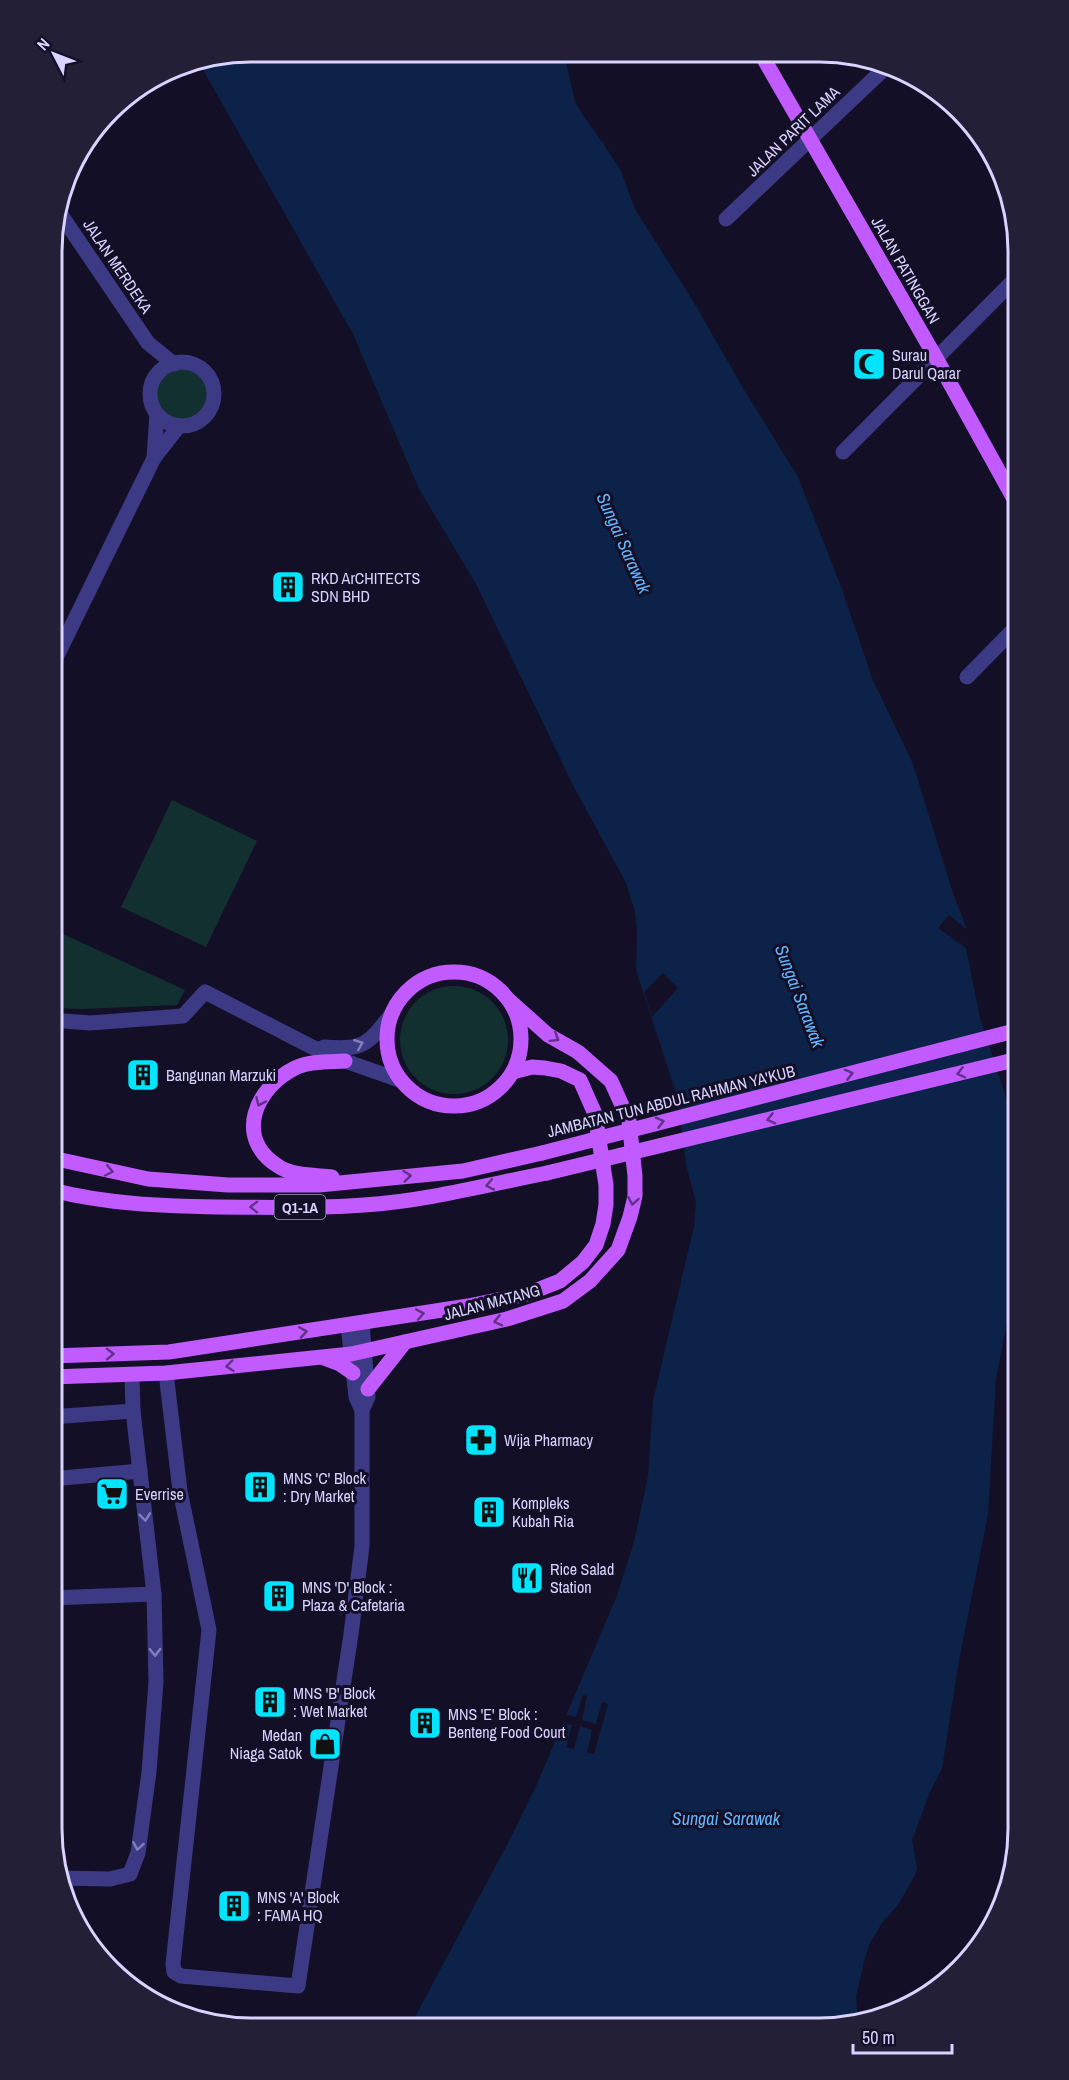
<svg xmlns="http://www.w3.org/2000/svg" width="1069" height="2080" font-family="'Archivo Narrow',sans-serif">
<style>
.green{fill:#12302f}
.water{fill:#0c2248}
.pier{fill:#130f26}
.lines{fill:none;stroke-linecap:round;stroke-linejoin:round}
.minor{stroke:#3d3a85;stroke-width:15}
.major{stroke:#c25bff;stroke-width:15}
.major-bridge{stroke:#c25bff;stroke-width:15}
.oneway{stroke:#623188}
.oneway2{stroke:#837fbc}
.labels{text-anchor:middle;dominant-baseline:central;stroke-width:6;stroke-linejoin:round;paint-order:stroke}
.shield{fill:#130f26;stroke:#9e99be;stroke-width:1.5}
.shield-label{font-size:15px;font-weight:bold;fill:#d9d4ff}
.street-label{font-size:16px;fill:#d9d4ff;stroke:#130f26}
.poi-label{font-size:16px;fill:#d9d4ff;stroke:#130f26;text-anchor:start}
.water-label{font-size:18px;font-style:italic;fill:#62b6ff;stroke:#130f26}
.rim{fill:none;stroke:#d9d4ff;stroke-width:3}
</style>
<rect width="100%" height="100%" fill="#130f26"/>
<!-- green -->
<g class="green">
<circle cx="182" cy="394" r="27"/>
<path d="M172,800l85,41 -51,106 -85,-40z"/>
<path d="M52,929l133,61 -8,15 -95,4 -30,-1z"/>
<circle cx="454" cy="1040" r="54"/>
</g>
<!-- water -->
<path class="water" d="M251,51l313,2 11,49 9,15 19,26 18,28 14,38 58,92 47,82 58,94 44,112 30,89 41,86 39,126 15,40 -1,18 14,70 27,82 5,39 -1,24 -5,26 2,29 10,46 -22,115 -8,135 -30,152 -16,103 -12,23 -18,48 5,28 -2,7 -17,30 -16,18 -12,20 -5,15 -9,38 2,26 -40,7 -409,-1 99,-185 29,-59 79,-186 18,-56 14,-66 5,-75 41,-175 2,-24 -9,-33 -11,-76 -40,-123 1,-37 -2,-21 -9,-29 -52,-96 -98,-203 -57,-95 -66,-155 -155,-273z"/>
<!-- pier -->
<g class="pier">
<path d="M949,915l18,15 -1,18 -28,-20z"/>
<path d="M663,973l15,15 -26,29 -8,-25z"/>
<path d="M583,1695l4,1 -5,24 14,4 6,-22 6,2 -14,50 -7,-1 5,-23 -12,-4 -6,23 -8,-2 6,-22 -9,-2 3,-8 10,2z"/>
</g>
<g class="lines">
<!-- minor -->
<g class="minor">
<path d="M57,209l91,134 26,21"/>
<path d="M726,219l159,-151"/>
<circle cx="182" cy="394" r="32"/>
<path d="M843,452l175,-176"/>
<path d="M154,458l3,-44"/>
<path d="M52,666l102,-208 25,-32"/>
<path d="M967,677l51,-52"/>
<path d="M52,1020l38,3 93,-7 22,-24 107,55 33,14 57,20"/>
<path d="M324,1047c41,4 45,-4 69,-35"/>
<path d="M362,1323l6,74 -6,13"/>
<path d="M166,1373l14,118 29,139 -36,334 1,8 7,4 117,10 53,-352 11,-88v-136l-6,-13 -8,-72"/>
<path d="M51,1417l82,-6"/>
<path d="M51,1479l89,-8"/>
<path d="M51,1598l103,-4 -21,-183 -1,-36"/>
<path d="M59,1878l51,1 20,-5 8,-21 11,-81 7,-90 -2,-88"/>
</g>
<!-- major -->
<g class="major">
<path d="M761,54l175,304 82,148"/>
<circle cx="454" cy="1039" r="67"/>
<path d="M52,1158l96,21 80,6h91l144,-14 79,-18"/>
<path d="M332,1177c-16,-2 -40,-1 -54,-11 -44,-28 -23,-78 17,-98 15,-7 33,-6 50,-7"/>
<path d="M52,1190c54,14 110,16 166,17 48,0 98,2 146,-2 61,-4 122,-20 183,-32"/>
<path d="M51,1356l118,-4 299,-46 59,-12 33,-13 23,-19 13,-17 7,-21 3,-19v-20l-11,-71 -15,-34 -19,-9 -16,-3 -13,-1 -19,5"/>
<path d="M324,1358l16,6 13,9"/>
<path d="M51,1377l115,-4 185,-19 156,-35 56,-18 27,-20 28,-31 12,-33 5,-21v-20l-6,-55 -18,-40 -33,-29 -30,-17 -38,-34"/>
<path d="M368,1389l37,-47"/>
</g>
<!-- major-bridge -->
<g class="major-bridge">
<path d="M542,1153l476,-123"/>
<path d="M547,1173l471,-114"/>
</g>
</g>
<!-- one-way arrows -->
<defs><path id="oneway-chevron" d="M-2-3.5L2.5 0L-2 3.5" fill="none" stroke-width="1.6" stroke-linecap="round" stroke-linejoin="round" transform="scale(1.5)"/></defs>
<g class="oneway">
<use href="#oneway-chevron" transform="translate(555 1038) rotate(32)"/>
<use href="#oneway-chevron" transform="translate(961 1073) rotate(166)"/>
<use href="#oneway-chevron" transform="translate(849 1074) rotate(-14)"/>
<use href="#oneway-chevron" transform="translate(260 1102) rotate(114)"/>
<use href="#oneway-chevron" transform="translate(771 1119) rotate(166)"/>
<use href="#oneway-chevron" transform="translate(660 1122) rotate(-14)"/>
<use href="#oneway-chevron" transform="translate(109 1171) rotate(12)"/>
<use href="#oneway-chevron" transform="translate(407 1176) rotate(-6)"/>
<use href="#oneway-chevron" transform="translate(490 1185) rotate(169)"/>
<use href="#oneway-chevron" transform="translate(633 1201) rotate(100)"/>
<use href="#oneway-chevron" transform="translate(254 1207) rotate(-179)"/>
<use href="#oneway-chevron" transform="translate(420 1314) rotate(-10)"/>
<use href="#oneway-chevron" transform="translate(498 1321) rotate(167)"/>
<use href="#oneway-chevron" transform="translate(303 1332) rotate(-9)"/>
<use href="#oneway-chevron" transform="translate(110 1354) rotate(-1)"/>
<use href="#oneway-chevron" transform="translate(230 1366) rotate(174)"/>
</g>
<g class="oneway2">
<use href="#oneway-chevron" transform="translate(359 1044) rotate(-22)"/>
<use href="#oneway-chevron" transform="translate(145 1517) rotate(83)"/>
<use href="#oneway-chevron" transform="translate(155 1652) rotate(89)"/>
<use href="#oneway-chevron" transform="translate(138 1846) rotate(100)"/>
</g>
<!-- icons -->
<defs>
<symbol id="mosque-square" viewBox="-11 -11 22 22"><rect x="-9" y="-9" width="18" height="18" rx="4" fill="#00e5ff" stroke="#130f26"/><path d="M3.5-4.9A6 6 0 1 0 3.5 4.9A5 5 0 1 1 3.5-4.9Z" fill="#111"/></symbol>
<symbol id="building-square" viewBox="-11 -11 22 22"><rect x="-9" y="-9" width="18" height="18" rx="4" fill="#00e5ff" stroke="#130f26"/><path d="M-4-6H4V6H1V3H-1V6H-4ZM-2.5-4.3h1.7v1.8h-1.7ZM.8-4.3h1.7v1.8H.8ZM-2.5-1h1.7V.8h-1.7ZM.8-1h1.7V.8H.8Z" fill="#111"/></symbol>
<symbol id="pharmacy-square" viewBox="-11 -11 22 22"><rect x="-9" y="-9" width="18" height="18" rx="4" fill="#00e5ff" stroke="#130f26"/><path d="M-2-6h4v4h4v4h-4v4h-4v-4h-4v-4h4Z" fill="#111"/></symbol>
<symbol id="supermarket-square" viewBox="-11 -11 22 22"><rect x="-9" y="-9" width="18" height="18" rx="4" fill="#00e5ff" stroke="#130f26"/><path d="M-6-5.5h2.5l.6 2H6L4.5 2H-2.5L-4.4-4H-6ZM-1.5 3.2a1.3 1.3 0 1 0 .1 0ZM3 3.2a1.3 1.3 0 1 0 .1 0Z" fill="#111"/></symbol>
<symbol id="restaurant-square" viewBox="-11 -11 22 22"><rect x="-9" y="-9" width="18" height="18" rx="4" fill="#00e5ff" stroke="#130f26"/><path d="M-5-6h1v4h1v-4h1v4h1v-4h1v5L-1.5 .5V6h-2V.5L-5-1ZM5-6V6H3V1.5H1.5Q1.5-4 5-6Z" fill="#111"/></symbol>
<symbol id="shop-square" viewBox="-11 -11 22 22"><rect x="-9" y="-9" width="18" height="18" rx="4" fill="#00e5ff" stroke="#130f26"/><path d="M-5-2.5h2.3a2.7 3.5 0 0 1 5.4 0H5L5.5 6h-11ZM-1.5-2.5h3a1.5 2.3 0 0 0-3 0Z" fill="#111"/></symbol>
</defs>
<g fill-rule="evenodd">
<use href="#mosque-square" x="850" y="345" width="38" height="38"/>
<use href="#building-square" x="269" y="568" width="38" height="38"/>
<use href="#building-square" x="124" y="1056" width="38" height="38"/>
<use href="#pharmacy-square" x="462" y="1421" width="38" height="38"/>
<use href="#building-square" x="241" y="1468" width="38" height="38"/>
<use href="#supermarket-square" x="93" y="1475" width="38" height="38"/>
<use href="#building-square" x="470" y="1493" width="38" height="38"/>
<use href="#restaurant-square" x="508" y="1559" width="38" height="38"/>
<use href="#building-square" x="260" y="1577" width="38" height="38"/>
<use href="#building-square" x="251" y="1683" width="38" height="38"/>
<use href="#building-square" x="406" y="1704" width="38" height="38"/>
<use href="#shop-square" x="306" y="1725" width="38" height="38"/>
<use href="#building-square" x="215" y="1887" width="38" height="38"/>
</g>
<g class="labels">
<!-- shield labels -->
<rect class="shield" x="274.5" y="1195" width="51" height="24" rx="4.5"/>
<g class="shield-label">
<text x="300" y="1207">Q1-1A</text>
</g>
<!-- street labels -->
<g class="street-label">
<text transform="translate(793 131) rotate(-44)">JALAN PARIT LAMA</text>
<text transform="translate(118 266) rotate(56)">JALAN MERDEKA</text>
<text transform="translate(906 270) rotate(60)">JALAN PATINGGAN</text>
<text transform="translate(671 1101) rotate(-14)">JAMBATAN TUN ABDUL RAHMAN YA'KUB</text>
<text transform="translate(492 1302) rotate(-15)">JALAN MATANG</text>
</g>
<!-- poi labels -->
<g class="poi-label">
<text x="892" y="355">Surau<tspan x="892" dy="18">Darul Qarar</tspan></text>
<text x="311" y="578">RKD ArCHITECTS<tspan x="311" dy="18">SDN BHD</tspan></text>
<text x="166" y="1075">Bangunan Marzuki</text>
<text x="504" y="1440">Wija Pharmacy</text>
<text x="283" y="1478">MNS 'C' Block<tspan x="283" dy="18">: Dry Market</tspan></text>
<text x="135" y="1494">Everrise</text>
<text x="512" y="1503">Kompleks<tspan x="512" dy="18">Kubah Ria</tspan></text>
<text x="550" y="1569">Rice Salad<tspan x="550" dy="18">Station</tspan></text>
<text x="302" y="1587">MNS 'D' Block :<tspan x="302" dy="18">Plaza &amp; Cafetaria</tspan></text>
<text x="293" y="1693">MNS 'B' Block<tspan x="293" dy="18">: Wet Market</tspan></text>
<text x="448" y="1714">MNS 'E' Block :<tspan x="448" dy="18">Benteng Food Court</tspan></text>
<text x="302" y="1735" text-anchor="end">Medan<tspan x="302" dy="18">Niaga Satok</tspan></text>
<text x="257" y="1897">MNS 'A' Block<tspan x="257" dy="18">: FAMA HQ</tspan></text>
</g>
<!-- water labels -->
<g class="water-label">
<text transform="translate(624 543) rotate(66)">Sungai Sarawak</text>
<text transform="translate(800 996) rotate(69)">Sungai Sarawak</text>
<text x="726" y="1818">Sungai Sarawak</text>
</g>
</g>
<!-- crop -->
<path d="M0 0H1069V2080H0ZM251 62H819A189 189 0 0 1 1008 251V1829A189 189 0 0 1 819 2018H251A189 189 0 0 1 62 1829V251A189 189 0 0 1 251 62Z" fill="#231f37" fill-rule="evenodd"/>
<path class="rim" d="M251 62H819A189 189 0 0 1 1008 251V1829A189 189 0 0 1 819 2018H251A189 189 0 0 1 62 1829V251A189 189 0 0 1 251 62Z"/>
<!-- north arrow -->
<g transform="translate(54 54) rotate(312)" stroke="#130f26" stroke-width="4.5" paint-order="stroke">
<path d="M0-4.5L10 22L0 15L-10 22Z" fill="#d9d4ff"/>
<text y="-9" font-size="16" font-weight="bold" text-anchor="middle" fill="#d9d4ff">N</text>
</g>
<!-- scale -->
<path d="M853 2044v9h99v-9" fill="none" stroke="#d9d4ff" stroke-width="3"/>
<text x="862" y="2044" font-size="18" fill="#d9d4ff" stroke="#130f26" stroke-width="4.5" paint-order="stroke">50 m</text>
</svg>
